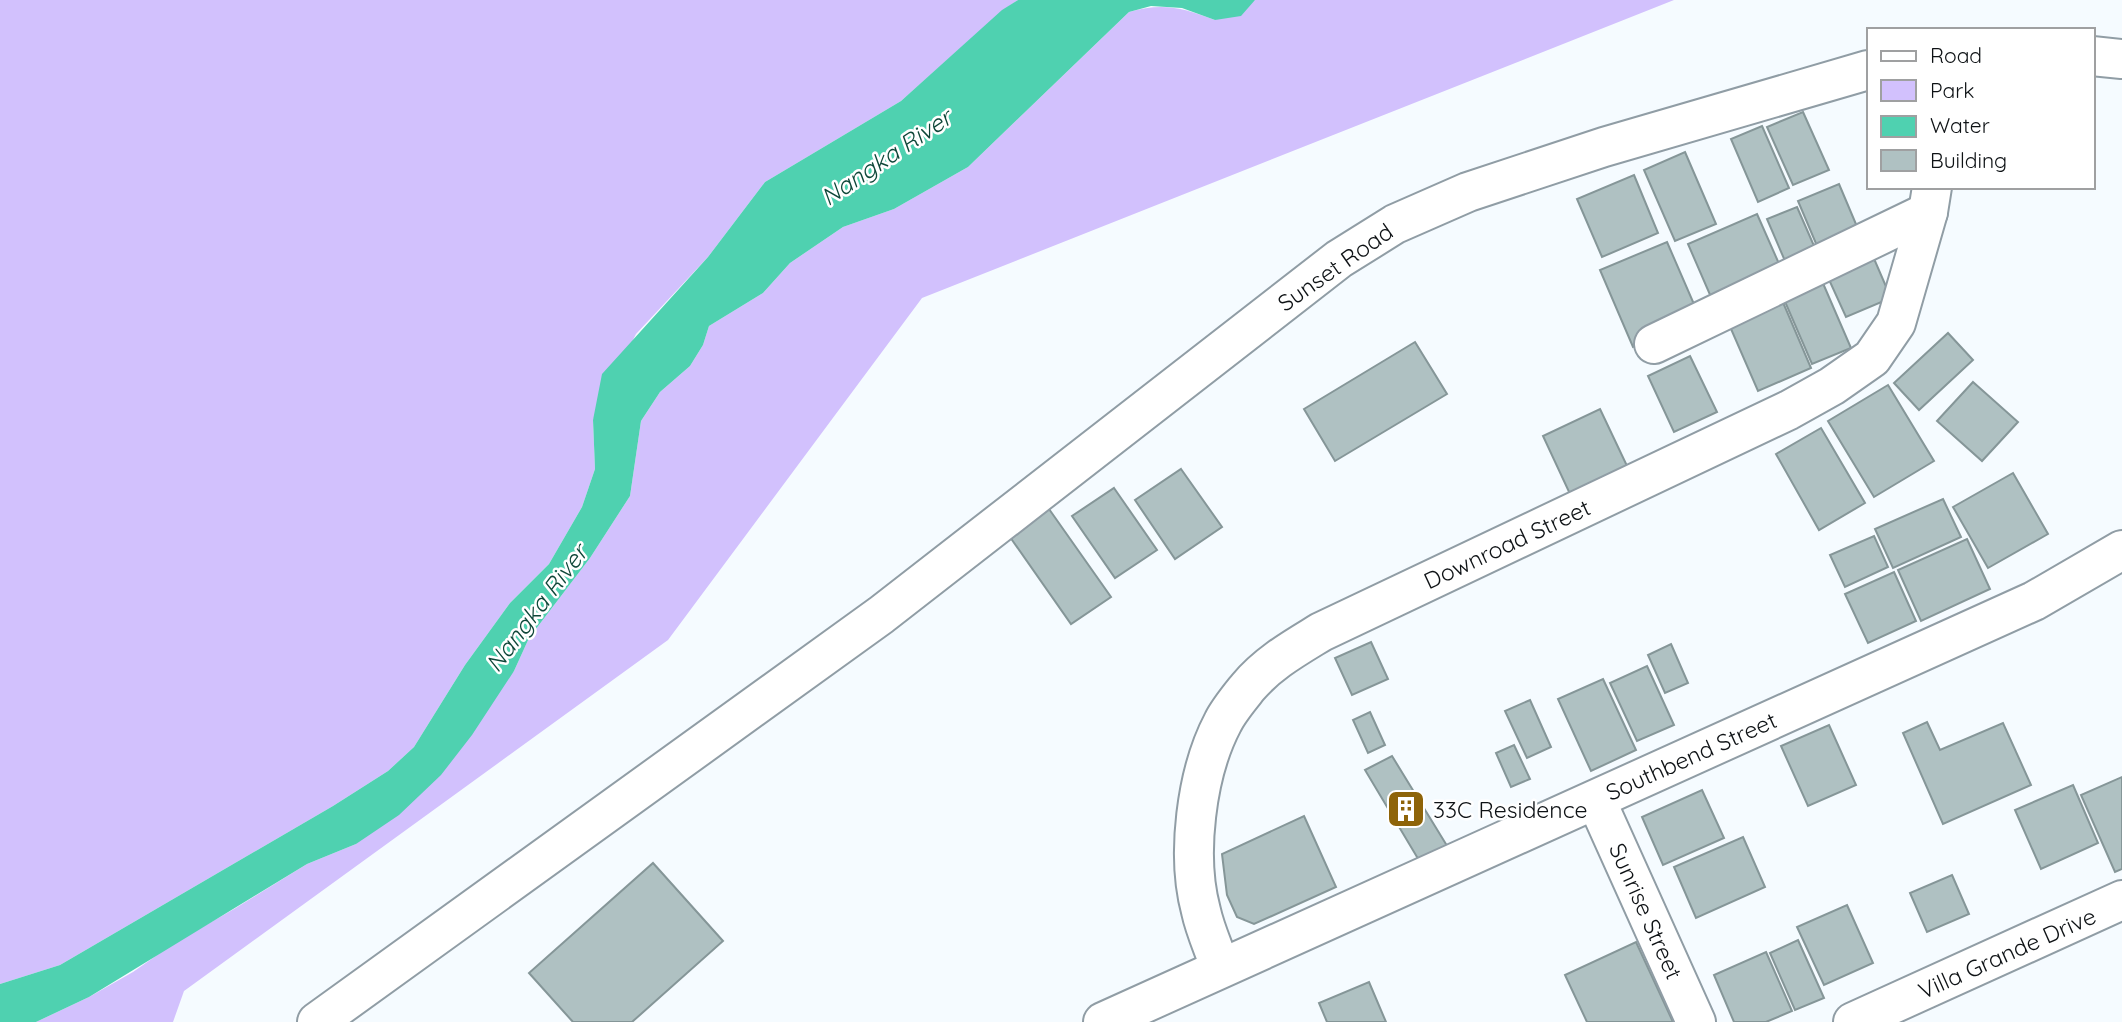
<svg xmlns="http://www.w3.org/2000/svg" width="2122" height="1022" font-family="Quicksand,sans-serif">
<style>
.green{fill:#d2c1fd}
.water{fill:#4fd1b0}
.building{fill:#afc1c2;stroke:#859698;stroke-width:2}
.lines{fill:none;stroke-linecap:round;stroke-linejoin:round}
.minor-casing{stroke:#909da5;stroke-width:42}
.minor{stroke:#fff;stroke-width:38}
.labels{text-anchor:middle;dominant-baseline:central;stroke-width:5;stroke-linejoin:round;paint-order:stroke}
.street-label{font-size:23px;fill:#0e1215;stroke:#fff}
.poi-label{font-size:23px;fill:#0e1215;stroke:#fff;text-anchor:start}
.water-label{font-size:24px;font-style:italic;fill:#0e4739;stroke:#fff}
</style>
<rect width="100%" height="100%" fill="#f5fbff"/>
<!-- green -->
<g class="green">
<path d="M0,0h1018l-16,11 -101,90 -136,81 -57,75 -72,77 -43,86 2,49 -13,38 -33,57 -39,39 -45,62 -51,82 -26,24 -55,35 -273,159 -60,19z"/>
<path d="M1255,0h419l-752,298 -254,342 -484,351 -11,31h-137l53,-25 44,-25 40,-28 61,-35 73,-45 49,-20 158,-173 15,-33 61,-80 40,-62 11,-75 19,-29 30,-26 13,-21 6,-19 54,-33 27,-30 53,-36 51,-18 74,-42 161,-155c34,-10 54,-4 86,8z"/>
</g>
<!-- water -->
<path class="water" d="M1018,0h237l-14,16 -26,4 -33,-12 -31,-2 -22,6 -161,155 -74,42 -51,18 -53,36 -27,30 -54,33 -6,19 -13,21 -30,26 -19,29 -11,75 -40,62 -61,80 -15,33 -42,64 -31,40 -42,40 -43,29 -49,20 -218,133 -53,25h-36v-38l60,-19 273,-159 55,-35 26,-24 51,-82 45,-62 39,-39 33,-57 13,-38 -2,-49 9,-46 106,-117 57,-75 136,-81 101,-91z"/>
<!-- building -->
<g class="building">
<path d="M1803,112l26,58 -36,15 -26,-58z"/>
<path d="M1762,126l27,62 -31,14 -27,-63z"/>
<path d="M1685,152l31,72 -41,17 -31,-71z"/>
<path d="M1634,175l24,58 -56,24 -25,-58z"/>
<path d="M1839,184l22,52 -41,17 -22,-52z"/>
<path d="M1797,207l21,48 -30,13 -21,-49z"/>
<path d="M1757,214l27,61 -70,29 -26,-60z"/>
<path d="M1667,242l33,76 -67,29 -33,-77z"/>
<path d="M1872,254l19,44 -45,19 -20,-44z"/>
<path d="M1822,281l29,67 -39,16 -29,-67z"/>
<path d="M1782,300l29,68 -53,23 -30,-69z"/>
<path d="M1948,333l25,27 -54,50 -25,-27z"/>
<path d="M1415,342l32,52 -112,67 -31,-52z"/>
<path d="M1690,356l27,56 -43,20 -26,-56z"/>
<path d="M1973,382l45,40 -36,39 -45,-40z"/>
<path d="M1888,385l46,76 -60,36 -46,-76z"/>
<path d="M1600,409l28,59 -58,26 -27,-58z"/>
<path d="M1821,428l44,75 -46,27 -43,-76z"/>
<path d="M1181,469l41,58 -47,32 -40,-59z"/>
<path d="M2013,473l35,61 -60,34 -35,-61z"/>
<path d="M1114,488l43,62 -42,28 -43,-62z"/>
<path d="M1943,499l18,38 -68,31 -18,-39z"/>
<path d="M1049,509l62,88 -40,27 -61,-87z"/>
<path d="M1874,536l14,31 -43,20 -15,-32z"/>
<path d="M1967,539l23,50 -69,32 -23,-51z"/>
<path d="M1894,572l22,49 -48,22 -23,-49z"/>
<path d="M1371,642l17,37 -36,16 -17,-37z"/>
<path d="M1671,644l17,39 -23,10 -17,-38z"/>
<path d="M1647,666l27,59 -37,16 -27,-58z"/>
<path d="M1603,679l33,71 -45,21 -33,-72z"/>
<path d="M1530,700l21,47 -24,11 -22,-47z"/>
<path d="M1370,712l15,33 -17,8 -15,-33z"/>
<path d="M1927,722l13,28 63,-27 28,62 -88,39 -40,-91z"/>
<path d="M1829,725l27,60 -48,21 -27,-60z"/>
<path d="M1514,745l16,34 -19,8 -15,-34z"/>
<path d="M1392,756l57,93 -29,13 -55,-92z"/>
<path d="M2122,777v92l-7,3 -34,-77z"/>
<path d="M2073,785l25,58 -57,26 -26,-59z"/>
<path d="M1702,790l22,48 -61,27 -21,-48z"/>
<path d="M1304,816l32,71 -82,37 -17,-7 -10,-22 -5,-41z"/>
<path d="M1743,837l22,50 -69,31 -22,-51z"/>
<path d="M653,863l70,78 -91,81h-59l-44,-49z"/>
<path d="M1952,875l17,39 -42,18 -17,-39z"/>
<path d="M1847,905l26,58 -49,22 -27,-58z"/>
<path d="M1798,940l26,58 -29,12 -25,-57z"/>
<path d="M1636,942l37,80h-86l-22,-47z"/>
<path d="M1766,952l26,59 -26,11h-32l-20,-47z"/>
<path d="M1369,982l17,40h-59l-8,-19z"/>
</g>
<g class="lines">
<defs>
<g id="minor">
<path d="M2092,56l30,3"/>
<path d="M1654,344l274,-132"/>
<path d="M1596,800l100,222"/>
<path d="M1220,967c-6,-18 -15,-37 -19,-56 -15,-55 -5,-138 22,-189 6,-12 17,-25 25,-35 20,-24 47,-39 73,-55l468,-222 43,-24 40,-28 24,-35 32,-111 4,-25"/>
<path d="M317,1022l564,-407 458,-356 56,-35 73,-32 136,-45 264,-77"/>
<path d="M1103,1022l931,-421 88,-51"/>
<path d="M1853,1022l269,-122"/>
</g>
</defs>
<!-- minor casing -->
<use href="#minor" class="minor-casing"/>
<!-- minor -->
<use href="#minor" class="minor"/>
</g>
<!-- icons -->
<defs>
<symbol id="building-square" viewBox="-11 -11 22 22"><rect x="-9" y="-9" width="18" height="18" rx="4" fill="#8e6409" stroke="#fff"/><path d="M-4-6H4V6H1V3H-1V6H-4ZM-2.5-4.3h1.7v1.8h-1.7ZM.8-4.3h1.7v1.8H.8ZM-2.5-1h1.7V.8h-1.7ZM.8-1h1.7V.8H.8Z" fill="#fff"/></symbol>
</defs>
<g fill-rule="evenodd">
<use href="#building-square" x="1384" y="787" width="44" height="44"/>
</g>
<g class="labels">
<!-- street labels -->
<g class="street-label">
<text transform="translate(1335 267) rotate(-35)">Sunset Road</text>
<text transform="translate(1507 544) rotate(-25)">Downroad Street</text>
<text transform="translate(1691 756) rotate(-24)">Southbend Street</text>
<text transform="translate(1646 911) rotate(66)">Sunrise Street</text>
<text transform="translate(2007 953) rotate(-24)">Villa Grande Drive</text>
</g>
<!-- poi labels -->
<g class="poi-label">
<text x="1433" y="809">33C Residence</text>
</g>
<!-- water labels -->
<g class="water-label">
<text transform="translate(886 157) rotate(-34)">Nangka River</text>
<text transform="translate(536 608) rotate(-53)">Nangka River</text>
</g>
</g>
<!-- legend -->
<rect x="1867" y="28" width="228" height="161" fill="#ffffff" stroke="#9fa0a1" stroke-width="2"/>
<rect x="1881" y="51" width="35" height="10" fill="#ffffff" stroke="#9fa0a1" stroke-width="2"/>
<text x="1930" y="63" font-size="21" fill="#0e1215">Road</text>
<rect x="1881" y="80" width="35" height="21" fill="#d2c1fd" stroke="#9fa0a1" stroke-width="2"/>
<text x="1930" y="98" font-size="21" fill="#0e1215">Park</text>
<rect x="1881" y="116" width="35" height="21" fill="#4fd1b0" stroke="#9fa0a1" stroke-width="2"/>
<text x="1930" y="133" font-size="21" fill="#0e1215">Water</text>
<rect x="1881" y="150" width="35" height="21" fill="#afc1c2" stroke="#9fa0a1" stroke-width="2"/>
<text x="1930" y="168" font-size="21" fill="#0e1215">Building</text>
</svg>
